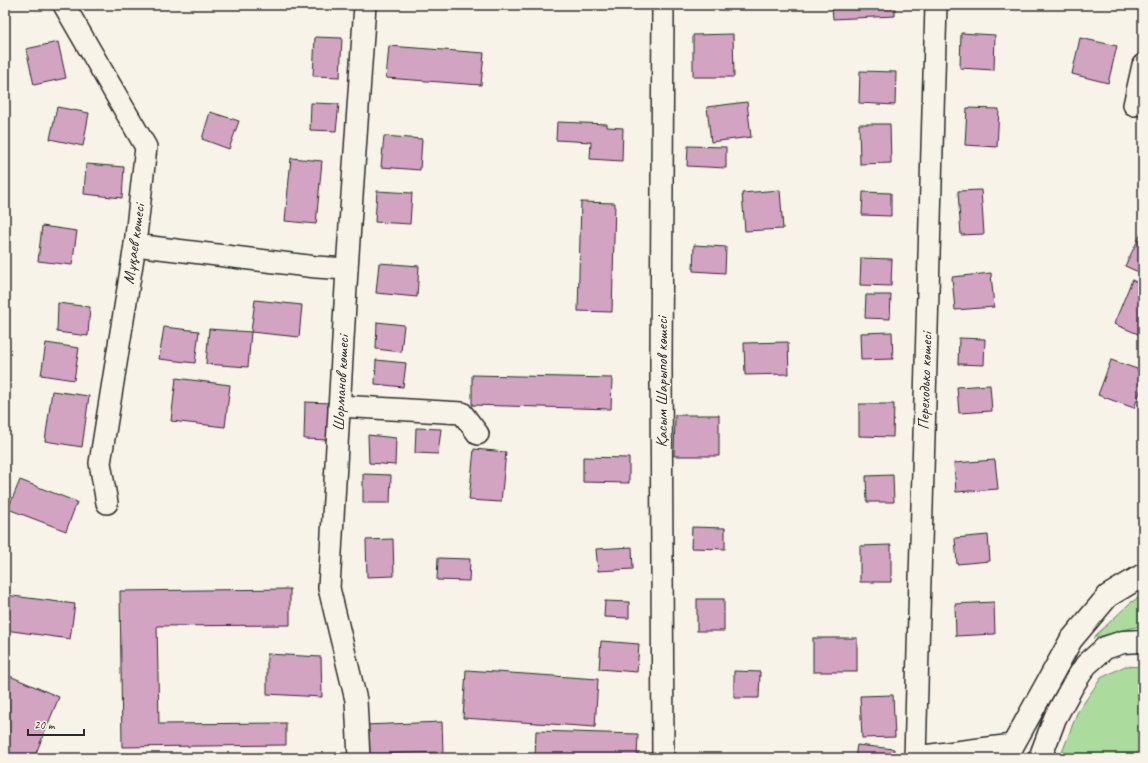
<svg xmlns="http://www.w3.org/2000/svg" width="1148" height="763" font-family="Caveat,sans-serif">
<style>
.green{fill:#abdc9d;stroke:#6b8464}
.building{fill:#d3a3c2;stroke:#2b2b2b}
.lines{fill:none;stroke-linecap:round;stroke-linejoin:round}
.minor-casing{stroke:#2b2b2b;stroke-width:24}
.major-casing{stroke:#2b2b2b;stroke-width:25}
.highway-casing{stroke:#2b2b2b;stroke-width:25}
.minor{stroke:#f7f3e8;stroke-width:21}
.major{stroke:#f7f3e8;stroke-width:22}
.highway{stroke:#f7f3e8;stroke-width:22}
.labels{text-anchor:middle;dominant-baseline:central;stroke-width:3;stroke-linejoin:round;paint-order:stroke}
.street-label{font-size:16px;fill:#2b2b2b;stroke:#f7f3e8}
</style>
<rect width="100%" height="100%" fill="#f7f3e8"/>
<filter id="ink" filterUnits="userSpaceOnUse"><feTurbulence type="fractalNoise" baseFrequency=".025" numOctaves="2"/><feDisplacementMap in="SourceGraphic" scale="8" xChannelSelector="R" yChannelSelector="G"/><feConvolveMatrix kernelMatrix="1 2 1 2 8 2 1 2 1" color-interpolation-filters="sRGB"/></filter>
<g filter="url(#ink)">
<!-- green -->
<g class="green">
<path d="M1143,595v30l-50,13 37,-35z"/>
<path d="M1125,666l18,1v91h-83l17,-45 24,-35z"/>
</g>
<!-- building -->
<g class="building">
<path d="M832,5h63v11l-62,3z"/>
<path d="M961,33l34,2 -1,35 -34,-2z"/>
<path d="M733,34l1,43h-41v-42z"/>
<path d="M315,37l27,1 -2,39 -27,-1z"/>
<path d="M1080,38l37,8 -9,37 -36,-9z"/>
<path d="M58,42l8,36 -32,7 -8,-36z"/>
<path d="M389,46l95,7 -3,32 -95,-7z"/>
<path d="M860,71l36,1 -1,33 -36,-2z"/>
<path d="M747,102l4,35 -40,5 -4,-35z"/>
<path d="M311,103l28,1 -3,27 -26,-1z"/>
<path d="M57,107l32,6 -6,33 -33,-7z"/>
<path d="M967,108l32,1 -2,38 -32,-2z"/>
<path d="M210,112l29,9 -10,28 -27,-10z"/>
<path d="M557,122l50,2v3l16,1 -1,33 -32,-2 1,-17 -35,-2z"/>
<path d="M859,124h31l1,39 -31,1z"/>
<path d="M384,136l38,3 -2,31 -39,-3z"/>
<path d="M688,146l38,1v21l-39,-2z"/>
<path d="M291,158l31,3 -6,63 -31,-3z"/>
<path d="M86,164l38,3 -2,31 -38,-4z"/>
<path d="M780,190l3,39 -38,2 -3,-38z"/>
<path d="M981,190l3,44 -23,1 -3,-44z"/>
<path d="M377,191l35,2 -2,31 -35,-2z"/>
<path d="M863,192l28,1v23l-29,-1z"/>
<path d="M581,202l34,1 -3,109 -34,-1z"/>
<path d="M42,226l35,5 -5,34 -34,-4z"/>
<path d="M1143,230v44l-18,-8z"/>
<path d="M694,245l32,2 -1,26 -32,-2z"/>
<path d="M861,258l31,1 -1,27 -31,-1z"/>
<path d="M379,263l40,3 -2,31 -41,-4z"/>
<path d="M991,273l3,34 -39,3 -3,-33z"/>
<path d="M1132,280l11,5v51l-29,-12z"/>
<path d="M866,295h25l-1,24 -25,-1z"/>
<path d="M255,300l47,5 -3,32 -48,-5z"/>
<path d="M58,303l32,4 -2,29 -31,-4z"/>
<path d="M377,322l27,3 -3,27 -25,-3z"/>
<path d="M164,327l35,4 -4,32 -36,-4z"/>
<path d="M209,329l42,3 -3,35 -42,-3z"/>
<path d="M892,332l1,27 -32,1 -1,-27z"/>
<path d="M959,338l26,1 -1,26 -26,-1z"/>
<path d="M788,342l1,32 -44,1 -1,-32z"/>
<path d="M46,343l33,5 -5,32 -33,-5z"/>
<path d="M376,360l30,3 -3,24 -28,-3z"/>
<path d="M1111,360l32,11v13l-9,24 -36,-13z"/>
<path d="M472,375l140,3 -1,31 -139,-4z"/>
<path d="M176,378l54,7 -5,42 -54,-6z"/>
<path d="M990,385l2,26 -33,2 -2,-26z"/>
<path d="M52,391l37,5 -7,51 -37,-6z"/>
<path d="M305,402l26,1 -1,37 -26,-1z"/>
<path d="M859,404h35l-1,33 -34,-1z"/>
<path d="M675,415h44v41h-45z"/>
<path d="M416,428l25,1 -3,25 -23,-1z"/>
<path d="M368,435l28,3 -1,27 -26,-2z"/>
<path d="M474,449l32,3 -5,50 -32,-2z"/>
<path d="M583,457l46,1v25l-46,-1z"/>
<path d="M995,460l3,29 -42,3 -2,-29z"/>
<path d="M363,474l28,1 -1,28h-27z"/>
<path d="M893,475l1,27h-27l-1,-26z"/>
<path d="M20,480l57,22 -11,29 -58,-22z"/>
<path d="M692,527l33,1v21l-34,-1z"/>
<path d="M988,535l2,26 -33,3 -2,-26z"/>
<path d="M393,539l1,37 -27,1 -1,-37z"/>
<path d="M891,545v37h-31v-36z"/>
<path d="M632,547l1,22 -35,2 -2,-22z"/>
<path d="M438,558l32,1 -1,22 -32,-1z"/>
<path d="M290,589v36l-133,1 2,98 127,-1v22l-164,2 -2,-156z"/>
<path d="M5,595l70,9 -5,35 -65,-9z"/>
<rect x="697" y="599" width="27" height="32"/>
<path d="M605,601l24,1v16l-25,-1z"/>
<path d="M994,602l1,32 -39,2 -1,-32z"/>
<rect x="813" y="638" width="44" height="34"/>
<path d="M601,641l38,3 -2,28 -38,-3z"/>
<path d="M267,654l54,3 1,40 -55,-3z"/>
<path d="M466,670l132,9 -3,48 -132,-9z"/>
<path d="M734,671l26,1 -1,26h-25z"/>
<path d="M5,674l54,23 -25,61h-21l-8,-3z"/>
<path d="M893,695l2,42 -33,1 -2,-42z"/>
<path d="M442,722l1,30 -78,2 -1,-29z"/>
<path d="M536,731l102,3 -1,24h-102z"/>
<path d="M857,745l37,4 -1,9h-38z"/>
</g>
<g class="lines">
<defs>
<g id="minor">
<path d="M64,5l82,142 -11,98 -35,218 7,40"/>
<path d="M663,5l-2,361 2,392"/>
<path d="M1134,105l9,-40"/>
<path d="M135,245l181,22 31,2"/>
<path d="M339,406l123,7 16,21"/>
<path d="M915,757l98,-12"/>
<path d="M359,758l-3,-58 -27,-112 18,-319 18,-264"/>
<path d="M915,758l21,-753"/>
</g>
<path id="major" d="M1040,758l15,-40 18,-33 13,-20 19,-17 18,-6 20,-1"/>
<path id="highway" d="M1007,758l6,-13 58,-105 37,-44 35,-21"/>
</defs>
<!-- minor casing -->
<use href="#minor" class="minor-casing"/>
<!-- major casing -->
<use href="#major" class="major-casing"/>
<!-- highway casing -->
<use href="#highway" class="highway-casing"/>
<!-- minor -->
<use href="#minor" class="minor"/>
<!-- major -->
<use href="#major" class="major"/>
<!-- highway -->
<use href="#highway" class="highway"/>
</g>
</g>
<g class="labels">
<!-- street labels -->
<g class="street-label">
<text transform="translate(134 244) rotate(-82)">Мұқаев көшесі</text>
<text transform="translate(925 381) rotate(-88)">Переходько көшесі</text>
<text transform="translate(662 382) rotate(-90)">Қасым Шарыпов көшесі</text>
<text transform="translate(341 383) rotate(-87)">Шорманов көшесі</text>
</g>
</g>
<!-- margin -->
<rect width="1148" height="763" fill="none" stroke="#f7f3e8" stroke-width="20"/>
<rect x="10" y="10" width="1128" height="743" fill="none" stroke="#2b2b2b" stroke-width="1.5" filter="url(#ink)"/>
<!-- scale -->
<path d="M28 729v6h56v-6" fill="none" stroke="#2b2b2b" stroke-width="2"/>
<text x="34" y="729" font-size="12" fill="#2b2b2b" stroke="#f7f3e8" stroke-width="3" paint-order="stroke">20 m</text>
</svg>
